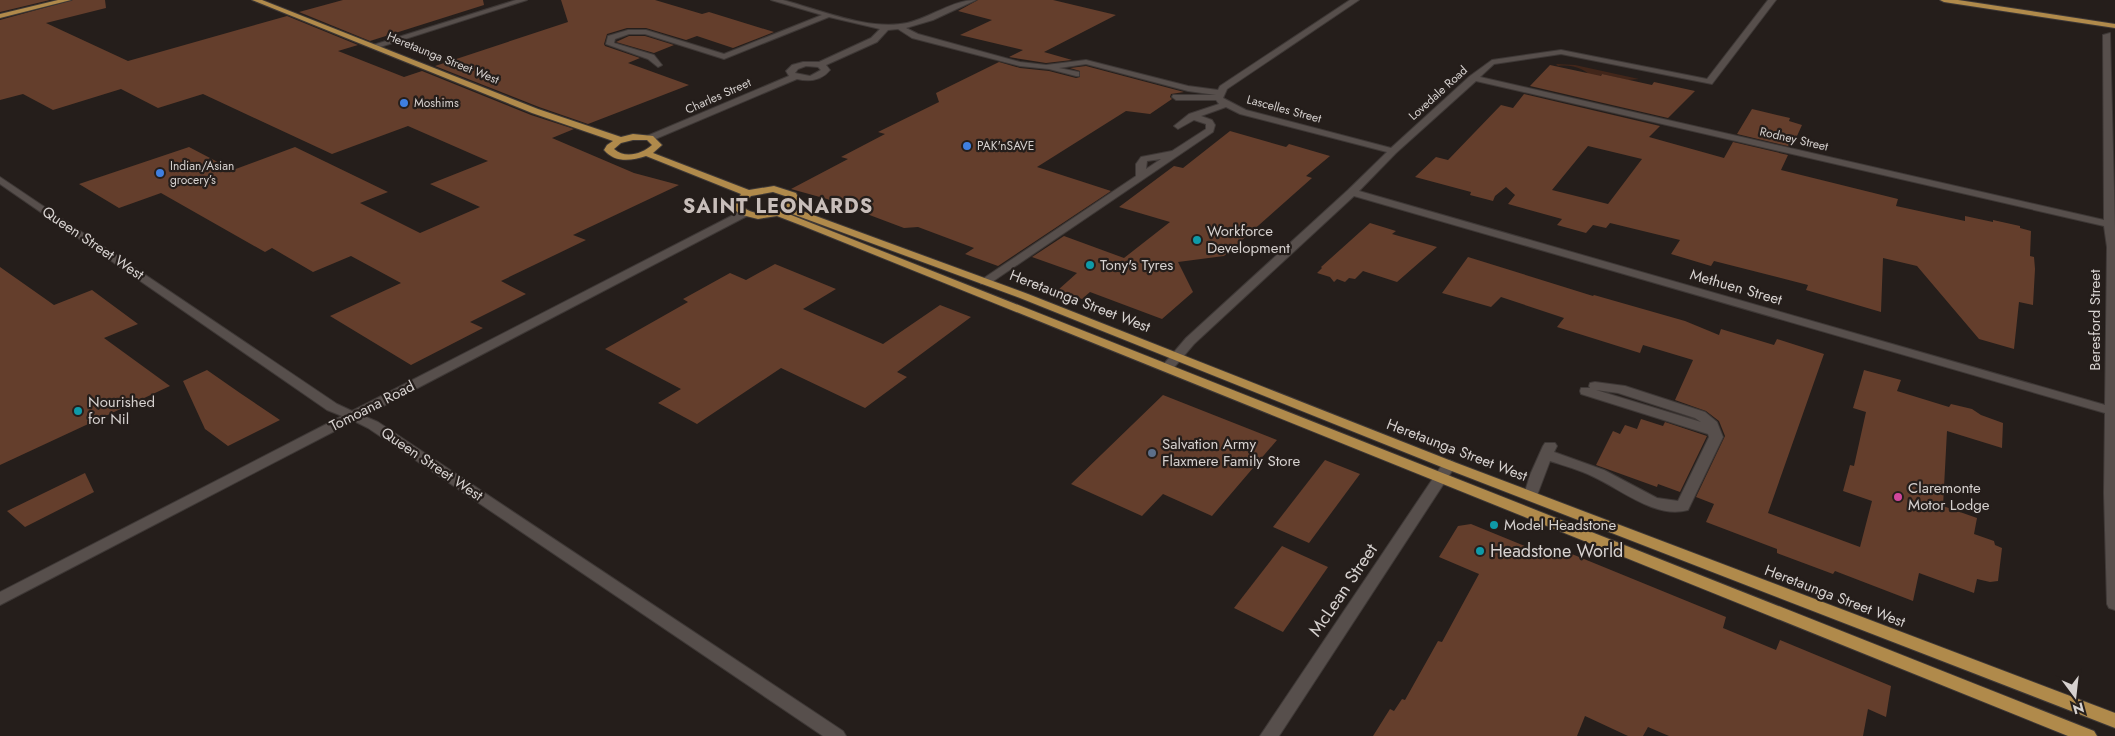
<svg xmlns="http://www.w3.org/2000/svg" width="2115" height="736" font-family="Jost,sans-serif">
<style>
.green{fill:#42261a}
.building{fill:#643e2c;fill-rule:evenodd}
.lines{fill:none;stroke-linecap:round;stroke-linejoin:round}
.minor-casing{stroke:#3e3836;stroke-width:2}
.major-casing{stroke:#3e3836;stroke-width:2}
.minor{fill:#574f4c;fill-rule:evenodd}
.major{fill:#b08a4b;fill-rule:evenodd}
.shop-dot{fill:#3f7fe0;stroke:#251e1b;stroke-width:2}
.culture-dot{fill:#0f9aa8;stroke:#251e1b;stroke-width:2}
.service-dot{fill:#5c6f8a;stroke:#251e1b;stroke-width:2}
.hotel-dot{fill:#d1479c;stroke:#251e1b;stroke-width:2}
.labels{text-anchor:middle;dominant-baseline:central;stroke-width:4.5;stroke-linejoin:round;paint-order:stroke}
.far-street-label{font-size:12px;fill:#d6d1cf;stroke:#251e1b}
.far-poi-label{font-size:12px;fill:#d6d1cf;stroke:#251e1b;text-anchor:start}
.poi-label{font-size:15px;fill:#d6d1cf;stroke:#251e1b;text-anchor:start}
.street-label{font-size:15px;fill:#d6d1cf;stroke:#251e1b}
.near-poi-label{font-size:18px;fill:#d6d1cf;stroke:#251e1b;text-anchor:start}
.near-street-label{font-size:18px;fill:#d6d1cf;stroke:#251e1b}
.district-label{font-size:20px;font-weight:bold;letter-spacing:1px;fill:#c8beba;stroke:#251e1b}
</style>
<rect width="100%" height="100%" fill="#251e1b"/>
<!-- green -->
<path class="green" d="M1556,64l19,1 64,14 -11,1 -26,-6 -6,7c-10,-12 -23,-17 -38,-15z"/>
<!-- building -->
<g class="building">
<path d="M0,0h50l-50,12z"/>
<path d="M73,0h32l1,8 -60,15 82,38 159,-45 71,29 -20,6 66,26 18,-6 109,44 43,14 -22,9 82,35 45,12 -106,50 13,5 -85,41 25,13 -56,28 13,6 -72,37 -81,-49 71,-33 -50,-27 -38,16 -41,-24 -7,4 -104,-59 -42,15 -40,-24 110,-37 44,23 62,-23 93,45 -28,11 60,30 60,-26 -50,-23 58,-23 -80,-35 -76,28 -129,-60 -45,14 -37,-19 -68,21 -30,-16 -23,6v-80z"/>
<path d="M343,0h140l1,5 -114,36 -71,-29z"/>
<path d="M561,0h94l47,14 7,-2 65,20 -41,16 -36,-12 -11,4 -40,-12h-19l-20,6 -3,10 1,2 35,12 -12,5 61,22 -101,39 -49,-17 -104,-41 133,-44z"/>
<path d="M978,0h75l63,15 -72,37 28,8 -26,3 -37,-6 14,-7 -63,-15 32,-15 -34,-9z"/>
<path d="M629,36h16l29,9 -20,8 -38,-11z"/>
<path d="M999,62l21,6 29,3 27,7 4,-1v-6l-10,-3 16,-2 98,26 -13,2 -1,3 2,2 -22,15 -24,-3 -89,56 74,24 -113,75 -33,-12 9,-6 -56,-21 -14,1 -77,-29 -36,-10 57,-30 -7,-2 44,-23 -7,-2 61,-30 -3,-9z"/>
<path d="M1550,65l51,11 1,-2 50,11 2,-3 41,9 -27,27 -138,-32z"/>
<path d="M1524,94l136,32 -11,11 75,21 9,-16 55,13 -7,15 117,29 -2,7 69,15v-5l28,6v-2l27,6v2l11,3 -1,25 4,1 1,12 -2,36 -14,-3 -5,47 -35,-10 -62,-73 -34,-8 -2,54 -75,-22 2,-5 -94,-24 -3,5 -40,-12 9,-14 -70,-17 -4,5 -13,-3 -7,8 -29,-8 5,-6 -54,-15 7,-9 -9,-8 -11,9 -2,5 -23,-6 1,-3 -56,-15 21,-20 12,3 53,-55 12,3zM1588,146l54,13 -34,45 -56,-14z"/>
<path d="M1752,109l38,9 -1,3 13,4 -10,22 -55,-13z"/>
<path d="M1230,131l56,16 3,-3 41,12 -24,20 6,2 -88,78 -46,6 15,30 -31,27 -72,-27 -8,7 -24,-9 19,-17 -45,-16 32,-21 60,22 46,-36 -51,-15 55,-41 9,2z"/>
<path d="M1370,223l26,8 -4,3 45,13 -40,35 -34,-11 -8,8 -6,-1 -4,4 -8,-3 -3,3 -4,-5 -13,-4 5,-5 -1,-1z"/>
<path d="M1468,257l125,39 1,-1 91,26 34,14 2,-6 53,16 3,-6 47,15 -56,159 92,34 12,-46 -29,-10 7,-26 4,1 12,-54 -13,-4 11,-38 37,10 -4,11 52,16 2,-3 21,5 9,6 22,8 -1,25 -55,-17 -4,75 34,12 -3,16 20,7 1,4 7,3 -4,33 -8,1 -13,-3 -3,14 -55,-20 -6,28 -78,-30 -2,3 -56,-21v-4l-71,-27 8,-18 -18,-7 29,-61 -6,-15 -13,-10 -31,-11 18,-40 -50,-15 -3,8 -83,-26 7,-9 -63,-21 -10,10 -49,-14z"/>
<path d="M775,264l61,25 -33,20 80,35 57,-39 31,12 -74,55 10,5 -42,31 -84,-40 -84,56 -39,-21 23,-14 -76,-40 83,-47 -5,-3 47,-26 16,7z"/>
<path d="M0,267l54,38 38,-15 46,34 -34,14 66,48 -170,79z"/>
<path d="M207,370l33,23 40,27 -52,26 -23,-17 -22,-48z"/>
<path d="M1163,395l114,45 -65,76 -49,-22 -21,22 -71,-32z"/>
<path d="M1641,419l22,7 2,-4 42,14 -27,56 -22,-8 -1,3 -61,-22 17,-34 7,3 5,-9 12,4z"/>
<path d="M1325,460l35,14 -51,69 -36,-16z"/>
<path d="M85,473l9,19 -69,35 -18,-16z"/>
<path d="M1471,524l86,35 5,-9 164,67 -3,11 53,22 4,-10 111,46 -5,31 -18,-8 -5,27h-194l-21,-9 -5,9h-15l-43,-20 -8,20h-204l17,-27 4,2 8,-12 3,1 33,-59 4,1 37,-68 -40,-17 19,-31z"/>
<path d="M1282,546l46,21 -45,65 -49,-24z"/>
</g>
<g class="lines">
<defs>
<g id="minor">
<path d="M516,0h11l-150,48 -7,-2z"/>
<path d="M771,0h12c37,10 86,31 124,23 23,-5 45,-23 69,-23l-43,20 -27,8 12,6 102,28 26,3 40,-5 102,26 30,4 2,-4 130,-86h9l-132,89 -4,9 23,12 145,38 79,-72 22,-16 69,-10 146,29 61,-79h8l-64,84 -151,-30 -67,10 -14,13 624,143 -1,-185 7,-2 5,197v380l-6,-2 -2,-4 -3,-111 1,-80 -751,-217 -160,148 -23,27h-8l-2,-3 2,-3 23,-27 162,-148 39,-38 -147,-38 -14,-7 -25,9 11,4 3,5 -2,7 -224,152h-8l-2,-2 2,-2 155,-104v-12l5,-7 31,-6 34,-22v-5l-12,-4 -16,9 -4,-3 15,-12 30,-10 -3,-4h-40l-4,-3 1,-2h43l-28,-4 -102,-27 -27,4 20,4v4h-3l-27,-7 -29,-3 -108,-28 -14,-9 -10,1 -11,12 -51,23 4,5c-8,10 -20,12 -33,9l-144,61h-6v-4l142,-60 -3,-5 6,-6 11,-3h16l52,-24 9,-9 -51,-12 -105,42 -79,-25h-16l-14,5 -1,4 40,12 8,10 -4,2 -10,-8 -42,-15 2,-8 20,-6h18l78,24 98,-39zM806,66l12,1 3,3 -11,6 -15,-3 3,-4zM1476,81l628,145 3,21 -2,158 -746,-214 37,-38zM1161,159l-15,10 1,-8z"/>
<path d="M0,177l337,227 15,7 389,-200h8v4l-385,201 14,6 465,309 3,5h-23l-455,-308 -14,-7 -354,184v-13l342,-176 -15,-6 -327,-226z"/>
<path d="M1595,382l30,4 80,26 12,10 6,15 -35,73c-33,9 -66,-20 -94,-33 -14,-7 -29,-11 -44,-16l-14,37h-10l-2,-3 6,-20 13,-29 2,-3h10l2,3 -3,6 50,18 53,28 21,3 31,-64 -1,-3 -127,-40 -1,-3 1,-3h9l-1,-2 1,-3zM1596,390l22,3 77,25 6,4z"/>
<path d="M1449,460l5,2 2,3 -177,271h-19l184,-274z"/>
</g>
<g id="major">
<path d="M58,0h13l-71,18v-4z"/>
<path d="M252,0h10l276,109 83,28 12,-3 20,2 9,9 -9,8 96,37 25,-4 22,7 3,7 -5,8 234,86 426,168 661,251v15l-671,-260 -424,-170 -233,-86 -1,1 1308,518 3,5h-29l-1265,-510 -26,-10 -19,3 -12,-3 -8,-3 -6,-7 9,-12 -95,-38c-15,5 -31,7 -42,-6l3,-5 6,-4 -81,-28zM633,140h14l5,5c-10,9 -27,14 -38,4l7,-6zM773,192l15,5 1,3c-10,14 -34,18 -47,6l9,-10z"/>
<path d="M1940,0h18l157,24v4l-171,-26z"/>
</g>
</defs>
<!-- minor casing -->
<use href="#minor" class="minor-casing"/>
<!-- major casing -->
<use href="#major" class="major-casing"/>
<!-- minor -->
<use href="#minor" class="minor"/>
<!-- major -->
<use href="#major" class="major"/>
</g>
<!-- markers -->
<g class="shop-dot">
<circle cx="404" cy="103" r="5"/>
<circle cx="967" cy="146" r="5"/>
<circle cx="160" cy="173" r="5"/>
</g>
<g class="culture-dot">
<circle cx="1197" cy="240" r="5"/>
<circle cx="1090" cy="265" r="5"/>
<circle cx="78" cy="411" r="5"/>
<circle cx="1494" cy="525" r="5"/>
<circle cx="1480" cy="551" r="5"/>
</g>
<circle class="service-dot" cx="1152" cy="453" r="5"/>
<circle class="hotel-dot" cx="1898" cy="497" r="5"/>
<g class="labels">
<!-- far-street labels -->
<g class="far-street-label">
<text transform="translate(443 58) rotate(22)">Heretaunga Street West</text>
<text transform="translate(1438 93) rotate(-42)">Lovedale Road</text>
<text transform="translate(718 96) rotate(-24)">Charles Street</text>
<text transform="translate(1284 109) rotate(15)">Lascelles Street</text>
<text transform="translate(1794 139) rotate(13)">Rodney Street</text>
</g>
<!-- far-poi labels -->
<g class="far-poi-label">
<text x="414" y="103">Moshims</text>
<text x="977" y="146">PAK'nSAVE</text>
<text x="170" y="166">Indian/Asian<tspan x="170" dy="14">grocery’s</tspan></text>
</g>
<!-- poi labels -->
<g class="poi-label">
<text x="1207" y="231">Workforce<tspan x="1207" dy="17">Development</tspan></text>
<text x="1100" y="265">Tony's Tyres</text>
<text x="88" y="402">Nourished<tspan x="88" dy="17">for Nil</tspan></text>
<text x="1162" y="444">Salvation Army<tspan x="1162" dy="17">Flaxmere Family Store</tspan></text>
<text x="1908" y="488">Claremonte<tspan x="1908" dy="17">Motor Lodge</tspan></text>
<text x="1504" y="525">Model Headstone</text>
</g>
<!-- street labels -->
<g class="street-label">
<text transform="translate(93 243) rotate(34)">Queen Street West</text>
<text transform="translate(1736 287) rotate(16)">Methuen Street</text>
<text transform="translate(1080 301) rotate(21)">Heretaunga Street West</text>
<text transform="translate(2095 320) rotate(-90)">Beresford Street</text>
<text transform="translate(372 406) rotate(-27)">Tomoana Road</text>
<text transform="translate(1457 450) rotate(21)">Heretaunga Street West</text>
<text transform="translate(432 464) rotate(34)">Queen Street West</text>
<text transform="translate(1835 596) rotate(21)">Heretaunga Street West</text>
</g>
<!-- near-poi labels -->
<g class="near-poi-label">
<text x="1490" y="551">Headstone World</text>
</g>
<!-- near-street labels -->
<g class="near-street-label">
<text transform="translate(1343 590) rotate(-56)">McLean Street</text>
</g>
<!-- district labels -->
<g class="district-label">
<text x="778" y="206">SAINT LEONARDS</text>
</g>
</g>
<!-- north arrow -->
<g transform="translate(2075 696) rotate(165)" stroke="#251e1b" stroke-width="4" paint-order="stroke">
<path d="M0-4L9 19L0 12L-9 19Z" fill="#d6d1cf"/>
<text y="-8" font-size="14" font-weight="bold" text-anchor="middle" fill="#d6d1cf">N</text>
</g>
</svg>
